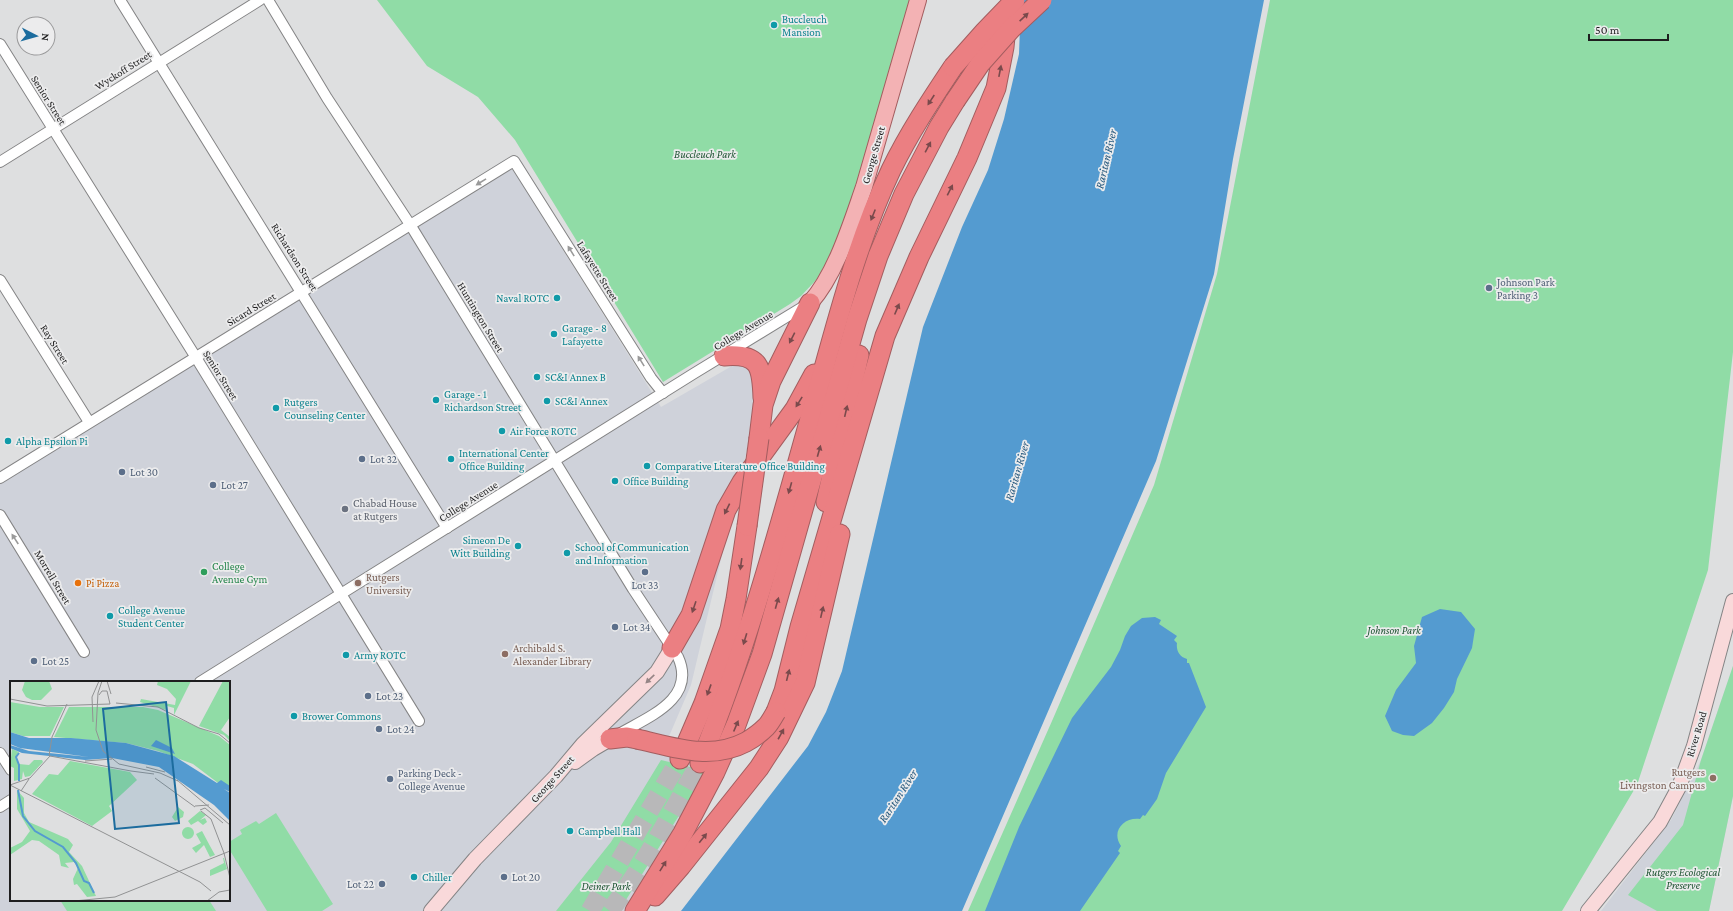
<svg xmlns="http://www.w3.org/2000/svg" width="1733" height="911" font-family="'Crimson Pro',serif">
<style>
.built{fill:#cfd2da;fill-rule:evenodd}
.green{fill:#90dca6}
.water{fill:#549bd0}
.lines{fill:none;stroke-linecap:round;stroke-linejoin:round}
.highway-tunnel{stroke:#b8b8b9;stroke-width:19;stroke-dasharray:19 10;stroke-linecap:butt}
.street-casing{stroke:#848485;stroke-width:12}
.secondary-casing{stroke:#848485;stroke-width:16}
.primary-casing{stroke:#a35d5f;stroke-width:18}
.highway-casing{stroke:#a35d5f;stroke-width:21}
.street{stroke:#fff;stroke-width:10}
.secondary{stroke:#f9d9da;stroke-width:14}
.primary{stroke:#f3b2b4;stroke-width:16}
.highway{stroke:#eb7f82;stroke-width:19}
.highway-bridge-casing{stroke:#a35d5f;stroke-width:21;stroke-linecap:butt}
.highway-bridge{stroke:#eb7f82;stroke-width:19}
.oneway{fill:#7a4a4c}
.oneway2{fill:#9a9a9a}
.oneway3{fill:#968586}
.culture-dot{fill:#0f9aa8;stroke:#ececed;stroke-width:1.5}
.service-dot{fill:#5c6f8a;stroke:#ececed;stroke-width:1.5}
.worship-dot{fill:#6b7280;stroke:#ececed;stroke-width:1.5}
.leisure-dot{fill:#2e9e5b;stroke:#ececed;stroke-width:1.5}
.food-dot{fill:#e8710a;stroke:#ececed;stroke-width:1.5}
.education-dot{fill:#8d6e63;stroke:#ececed;stroke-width:1.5}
.labels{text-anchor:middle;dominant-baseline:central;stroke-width:3.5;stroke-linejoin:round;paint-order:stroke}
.culture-label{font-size:11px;fill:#0d838f;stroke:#ececed;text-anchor:start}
.street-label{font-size:11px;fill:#1e1e1f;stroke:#ececed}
.park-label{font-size:11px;font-style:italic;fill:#1b5230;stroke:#ececed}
.service-label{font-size:11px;fill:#4e5e75;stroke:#ececed;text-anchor:start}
.worship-label{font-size:11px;fill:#5b616d;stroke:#ececed;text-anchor:start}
.leisure-label{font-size:11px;fill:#27864d;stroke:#ececed;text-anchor:start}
.education-label{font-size:11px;fill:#785e54;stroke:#ececed;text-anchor:start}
.food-label{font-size:11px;fill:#c56008;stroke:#ececed;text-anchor:start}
.water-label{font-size:12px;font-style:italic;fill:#24577c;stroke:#ececed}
.inset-river{fill:none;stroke:#549bd0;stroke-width:2}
.inset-road{fill:none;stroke:#919293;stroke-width:1}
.view{fill:#1c6c9e;fill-opacity:0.15;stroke:#1c6c9e;stroke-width:2}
.inset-edge{fill:none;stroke:#1e1e1f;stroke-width:2}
</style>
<rect width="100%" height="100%" fill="#dedfe0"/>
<!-- built -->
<g class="built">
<path d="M506,159l155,248 83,-48 11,9 4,32 -68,285 -30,70 57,12 -86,144h-632v-427l195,-128zM11,682h218v218h-218z"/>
<path d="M1733,666v130l-24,115h-108l70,-91 30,-60z"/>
</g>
<!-- green -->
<g class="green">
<path d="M377,0h533l-54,190 -21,57 -18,32 -16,17 -11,8 -127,78 -148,-242 -37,-43 -51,-31z"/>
<path d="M1270,0h463v352l-25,218 -71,215 -75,126h-594l84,-190 102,-236 63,-211z"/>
<path d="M1733,666v130l-24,115h-52l-29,-16 55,-70 18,-65z"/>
<path d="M661,760l46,11 -88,140h-63l55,-69z"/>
<path d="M276,813l57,91 -11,7h-55l-38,-62v-7l13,-8 -2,-4 16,-9 3,3z"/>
<path d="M60,900h149l7,11h-149z"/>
</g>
<!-- water -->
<g class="water">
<path d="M1021,0h243l-31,159 -19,115 -58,187 -194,450h-281l127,-165 18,-34 16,-41 81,-344 39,-100 26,-57 16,-51 15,-65z"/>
<path d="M1440,609l21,3 14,17 -3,19 -15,31 -3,13 -10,16 -12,15 -18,13 -11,-1 -11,-4 -7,-15 11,-26 20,-27 -2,-17 8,-29z"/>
<path d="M1155,617l6,3 -2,4 18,12 -3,4 3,3c-1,7 2,14 10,16v4h2l17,44 -40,66 -9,26 -12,17 -2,-1 -3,4c-17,-2 -29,13 -19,27l-3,5 2,2 -40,58h-95l34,-84 53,-109 39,-51 9,-17 5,-14 6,-10 11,-8z"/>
</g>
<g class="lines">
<!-- highway-tunnel -->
<g class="highway-tunnel">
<path d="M590,911l90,-152"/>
<path d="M610,911c35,-46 61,-98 90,-148"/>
</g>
<defs>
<g id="street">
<path d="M120,0l327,528"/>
<path d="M268,0l59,98 84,128 222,363 45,68c19,42 -30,60 -59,77"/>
<path d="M0,44l195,312 224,365"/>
<path d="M0,162l260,-162"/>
<path d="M0,280l89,142"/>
<path d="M0,478l514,-317 137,217 12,15"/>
<path d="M0,515l84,137"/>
<path d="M200,682l493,-308 113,-69"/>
<path d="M0,753l11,17"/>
<path d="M0,807l11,-7"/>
</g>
<g id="secondary">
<path d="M575,762l18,-13 17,-10"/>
<path d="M431,911l44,-52 81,-83 27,-32 74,-72 15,-24"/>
<path d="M1588,911l72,-89 19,-35 15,-41 39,-145"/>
</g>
<path id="primary" d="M810,303c26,-29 41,-79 54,-116l54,-187"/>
<g id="highway">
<path d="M724,356c36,-3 38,11 39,42"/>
<path d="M759,438l4,-33 8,-24 39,-78"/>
<path d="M826,502l33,-147"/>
<path d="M672,648l19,-33 35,-105 16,-28 53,-73 19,-35"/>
<path d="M776,712l8,-21 16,-64 85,-291 34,-79 48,-99 29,-70 8,-41 2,-20"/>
<path d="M610,739l17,-2 10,2"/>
<path d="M680,759l24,-56 26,-74 6,-30 11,-73"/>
<path d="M700,763c45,-111 77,-226 109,-341 24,-84 45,-174 82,-252 18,-37 40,-70 62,-103"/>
<path d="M655,896l26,-30 78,-98 20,-31 26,-54 35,-149"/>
<path d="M635,911l48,-78 32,-61 21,-47 26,-71 95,-335 21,-63 26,-62 35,-67 16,-26"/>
</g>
</defs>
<!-- street casing -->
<use href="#street" class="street-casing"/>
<!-- secondary casing -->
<use href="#secondary" class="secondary-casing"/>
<!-- primary casing -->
<use href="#primary" class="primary-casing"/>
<!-- highway casing -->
<use href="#highway" class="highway-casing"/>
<!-- street -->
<use href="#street" class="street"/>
<!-- secondary -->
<use href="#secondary" class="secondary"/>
<!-- primary -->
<use href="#primary" class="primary"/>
<!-- highway -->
<use href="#highway" class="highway"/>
<defs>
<g id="highway-bridge">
<path d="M953,67l32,-36 30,-31"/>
<path d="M955,101l25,-37 32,-36 30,-28"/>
<path d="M747,526l12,-88"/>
<path d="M637,739c36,8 73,22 109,3 7,-4 14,-9 20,-15 4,-4 7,-10 10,-15"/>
</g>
</defs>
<!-- highway-bridge casing -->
<use href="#highway-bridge" class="highway-bridge-casing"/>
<!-- highway-bridge -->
<use href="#highway-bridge" class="highway-bridge"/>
</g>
<!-- one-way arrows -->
<defs><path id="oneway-solid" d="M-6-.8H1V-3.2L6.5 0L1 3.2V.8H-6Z"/></defs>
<g class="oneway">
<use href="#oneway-solid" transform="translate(1024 17) rotate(-43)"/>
<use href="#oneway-solid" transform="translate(1000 71) rotate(-79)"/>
<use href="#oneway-solid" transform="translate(931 100) rotate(123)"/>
<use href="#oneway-solid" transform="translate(928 147) rotate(-62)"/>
<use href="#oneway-solid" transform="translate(950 190) rotate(-63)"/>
<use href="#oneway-solid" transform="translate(873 215) rotate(112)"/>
<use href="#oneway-solid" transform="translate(897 309) rotate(-67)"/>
<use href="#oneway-solid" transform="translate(792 338) rotate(117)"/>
<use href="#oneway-solid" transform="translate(799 402) rotate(122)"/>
<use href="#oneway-solid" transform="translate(846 411) rotate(-77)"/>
<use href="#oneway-solid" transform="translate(819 451) rotate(-74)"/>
<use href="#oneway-solid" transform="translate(790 488) rotate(106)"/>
<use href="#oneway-solid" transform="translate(727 509) rotate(116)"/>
<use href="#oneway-solid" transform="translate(741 564) rotate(98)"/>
<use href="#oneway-solid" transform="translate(777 603) rotate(-74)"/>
<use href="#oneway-solid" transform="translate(694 607) rotate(109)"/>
<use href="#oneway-solid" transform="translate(822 612) rotate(-77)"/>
<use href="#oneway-solid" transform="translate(745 639) rotate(107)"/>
<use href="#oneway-solid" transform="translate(788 675) rotate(-76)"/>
<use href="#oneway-solid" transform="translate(709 690) rotate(110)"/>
<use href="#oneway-solid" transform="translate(736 726) rotate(-67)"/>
<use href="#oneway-solid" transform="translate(781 734) rotate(-61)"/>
<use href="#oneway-solid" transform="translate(703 838) rotate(-51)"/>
<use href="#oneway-solid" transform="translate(663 866) rotate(-58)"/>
</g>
<g class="oneway2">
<use href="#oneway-solid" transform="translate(481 182) rotate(148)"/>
<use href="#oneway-solid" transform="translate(571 251) rotate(-122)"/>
<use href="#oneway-solid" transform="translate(641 361) rotate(-122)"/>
<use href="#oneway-solid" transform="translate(15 539) rotate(-123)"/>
</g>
<use class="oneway3" href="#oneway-solid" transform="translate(650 679) rotate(136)"/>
<!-- markers -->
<g class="culture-dot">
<circle cx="774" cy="25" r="4"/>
<circle cx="557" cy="298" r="4"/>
<circle cx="554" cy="334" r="4"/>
<circle cx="537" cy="377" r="4"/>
<circle cx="436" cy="400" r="4"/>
<circle cx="547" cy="401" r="4"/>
<circle cx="276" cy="408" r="4"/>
<circle cx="502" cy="431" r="4"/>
<circle cx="8" cy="441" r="4"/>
<circle cx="451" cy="459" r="4"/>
<circle cx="647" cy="466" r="4"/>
<circle cx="615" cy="481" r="4"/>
<circle cx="518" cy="546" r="4"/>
<circle cx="567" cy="553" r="4"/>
<circle cx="110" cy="616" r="4"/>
<circle cx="346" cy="655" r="4"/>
<circle cx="294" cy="716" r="4"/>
<circle cx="570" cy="831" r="4"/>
<circle cx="414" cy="877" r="4"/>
</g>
<g class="service-dot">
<circle cx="1489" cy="288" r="4"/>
<circle cx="362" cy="459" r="4"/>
<circle cx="122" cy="472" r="4"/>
<circle cx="213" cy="485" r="4"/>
<circle cx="645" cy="572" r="4"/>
<circle cx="615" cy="627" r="4"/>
<circle cx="34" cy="661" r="4"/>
<circle cx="368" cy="696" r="4"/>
<circle cx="379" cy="729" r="4"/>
<circle cx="390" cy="779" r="4"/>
<circle cx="504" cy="877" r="4"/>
<circle cx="382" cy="884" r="4"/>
</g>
<circle class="worship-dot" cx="345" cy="509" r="4"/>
<circle class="leisure-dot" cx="204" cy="572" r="4"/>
<circle class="food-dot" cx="78" cy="583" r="4"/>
<g class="education-dot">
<circle cx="358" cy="583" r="4"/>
<circle cx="505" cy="654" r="4"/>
<circle cx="1713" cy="778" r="4"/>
</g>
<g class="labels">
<!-- culture labels -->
<g class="culture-label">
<text x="782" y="19">Buccleuch<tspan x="782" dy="13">Mansion</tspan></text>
<text x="549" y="298" text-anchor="end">Naval ROTC</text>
<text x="562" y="328">Garage - 8<tspan x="562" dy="13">Lafayette</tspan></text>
<text x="545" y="377">SC&amp;I Annex B</text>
<text x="444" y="394">Garage - 1<tspan x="444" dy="13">Richardson Street</tspan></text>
<text x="555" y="401">SC&amp;I Annex</text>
<text x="284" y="402">Rutgers<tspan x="284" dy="13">Counseling Center</tspan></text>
<text x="510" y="431">Air Force ROTC</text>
<text x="16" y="441">Alpha Epsilon Pi</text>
<text x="459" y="453">International Center<tspan x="459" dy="13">Office Building</tspan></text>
<text x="655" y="466">Comparative Literature Office Building</text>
<text x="623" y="481">Office Building</text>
<text x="510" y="540" text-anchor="end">Simeon De<tspan x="510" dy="13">Witt Building</tspan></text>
<text x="575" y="547">School of Communication<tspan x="575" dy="13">and Information</tspan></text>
<text x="118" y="610">College Avenue<tspan x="118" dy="13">Student Center</tspan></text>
<text x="354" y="655">Army ROTC</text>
<text x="302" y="716">Brower Commons</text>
<text x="578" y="831">Campbell Hall</text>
<text x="422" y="877">Chiller</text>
</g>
<!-- street labels -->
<g class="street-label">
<text transform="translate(123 70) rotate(-32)">Wyckoff Street</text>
<text transform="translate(49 100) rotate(58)">Senior Street</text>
<text transform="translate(873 155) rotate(-74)">George Street</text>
<text transform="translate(295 257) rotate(58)">Richardson Street</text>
<text transform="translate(598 271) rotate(58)">Lafayette Street</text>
<text transform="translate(251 309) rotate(-31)">Sicard Street</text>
<text transform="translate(481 317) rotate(59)">Huntington Street</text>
<text transform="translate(743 330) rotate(-31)">College Avenue</text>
<text transform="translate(55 344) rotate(58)">Ray Street</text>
<text transform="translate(221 375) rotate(58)">Senior Street</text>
<text transform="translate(468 501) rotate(-32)">College Avenue</text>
<text transform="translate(53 577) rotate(59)">Morrell Street</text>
<text transform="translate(1696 734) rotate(-73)">River Road</text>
<text transform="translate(552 779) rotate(-48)">George Street</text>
</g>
<!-- park labels -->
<g class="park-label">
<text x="705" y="154">Buccleuch Park</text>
<text x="1394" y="630">Johnson Park</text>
<text x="1683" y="872">Rutgers Ecological<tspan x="1683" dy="13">Preserve</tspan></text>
<text x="606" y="886">Deiner Park</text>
</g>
<!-- service labels -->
<g class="service-label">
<text x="1497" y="282">Johnson Park<tspan x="1497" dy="13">Parking 3</tspan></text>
<text x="370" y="459">Lot 32</text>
<text x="130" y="472">Lot 30</text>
<text x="221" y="485">Lot 27</text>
<text x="645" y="585" text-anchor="middle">Lot 33</text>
<text x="623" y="627">Lot 34</text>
<text x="42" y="661">Lot 25</text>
<text x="376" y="696">Lot 23</text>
<text x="387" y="729">Lot 24</text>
<text x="398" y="773">Parking Deck -<tspan x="398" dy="13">College Avenue</tspan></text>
<text x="512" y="877">Lot 20</text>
<text x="374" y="884" text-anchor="end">Lot 22</text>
</g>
<!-- worship labels -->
<g class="worship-label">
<text x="353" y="503">Chabad House<tspan x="353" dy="13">at Rutgers</tspan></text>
</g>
<!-- leisure labels -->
<g class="leisure-label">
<text x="212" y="566">College<tspan x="212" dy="13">Avenue Gym</tspan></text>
</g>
<!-- education labels -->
<g class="education-label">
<text x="366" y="577">Rutgers<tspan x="366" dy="13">University</tspan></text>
<text x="513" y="648">Archibald S.<tspan x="513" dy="13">Alexander Library</tspan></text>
<text x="1705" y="772" text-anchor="end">Rutgers<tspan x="1705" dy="13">Livingston Campus</tspan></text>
</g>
<!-- food labels -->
<g class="food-label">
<text x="86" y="583">Pi Pizza</text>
</g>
<!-- water labels -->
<g class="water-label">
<text transform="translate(1106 159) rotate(-77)">Raritan River</text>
<text transform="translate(1017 471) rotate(-74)">Raritan River</text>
<text transform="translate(898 796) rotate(-57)">Raritan River</text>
</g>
</g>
<!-- overview -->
<g transform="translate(10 681)">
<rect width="220" height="220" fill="#dedfe0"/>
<path d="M15,0h24l3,8 -11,11h-9l-6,-3 -4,-7zM148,0h33l-17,34v-7l-7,-2 -1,4 -26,-8 1,-3 34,6 1,-6 -9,-10 -10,-4zM213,0h7v36l-9,13 9,7v4l-6,-6 -25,-9zM0,21l30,5h24l-14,29h-27l-13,-4zM59,26h74l15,3 61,26 11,9v47l-37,-28 -35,-13 -32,-8 -72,-6zM2,68l7,3 -3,4 3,8 10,1 5,-5h8l1,2 -13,14 -5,1 -2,-6 -1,8 -8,2v-13l-4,-2zM60,80l60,11 7,8 -28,26 3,5 -20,15 -60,-32 17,-20 9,1zM7,109l7,8v15l5,9 39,17 5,6 -4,7 13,14 14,30 -9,1 -10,-13 -3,1 -1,-6 5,-11 -4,-6 -9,1 4,5 -8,-2 -2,-11 -20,-14 -7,-1 -22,15v-7l12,-6 8,-11 -13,-22zM168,126l6,5 -1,5 -8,4 -3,-4zM190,130l6,4 -6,5 5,-2 2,4 -4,3 -5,-4 -7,4 -3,-4zM172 152a6 6 0 1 1 12 0a6 6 0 1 1-12 0ZM192,150l8,15 5,9 -5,2 -6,-12 -8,8 -4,-5 9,-5 -5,-9zM213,177h1l3,11 -17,7v-6l14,-7z" fill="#90dca6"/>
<path d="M0,51l19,6h42l55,5 48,13 43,27 4,-3 9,6v6l-6,-3 6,4v28l-16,-16 -55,-38 -47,-9 -27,2 -63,-7 -12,-5v-3l19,6 60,6 -69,-9 -10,-4zM146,59l16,8 3,6 -24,-8z" fill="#549bd0"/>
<path class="inset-river" d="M9,72l-3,4 3,8v16M8,109l5,26 12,15 28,16 13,16 8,18 5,2 5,10"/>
<path class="inset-road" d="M92,0l-4,12 -2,37 7,21 16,13 41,9 18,8M97,0l4,13M89,14l3,-4h5l3,13M0,18l37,7 63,-2M106,22l42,4 41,21 20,6 11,9M83,41l-1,-25 7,-16M39,75l3,-19 15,-33M75,80l27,-2M136,86l19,5M121,90l23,3M145,97l40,29M167,99l53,45M0,104l190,97 11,9M0,104l20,-7 20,-22 81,15M11,110l8,-12M185,125l14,-1M190,129l5,-2 18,15M191,130l10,8 13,34 6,25M64,220l41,-4 115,-46M197,220l12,-9 11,-2"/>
<path class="view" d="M156,21l13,121 -64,6 -12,-120z"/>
<rect width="220" height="220" class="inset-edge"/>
</g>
<!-- north arrow -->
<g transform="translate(36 36) rotate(96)"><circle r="19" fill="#ececed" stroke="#9a9a9b"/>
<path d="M0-3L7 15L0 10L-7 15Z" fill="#1c6c9e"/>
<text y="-6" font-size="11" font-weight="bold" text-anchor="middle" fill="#1e1e1f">N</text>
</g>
<!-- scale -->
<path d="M1589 34v6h79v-6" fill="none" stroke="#1e1e1f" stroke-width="2"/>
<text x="1595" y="34" font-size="12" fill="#1e1e1f" stroke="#ececed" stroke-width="3" paint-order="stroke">50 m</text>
</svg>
